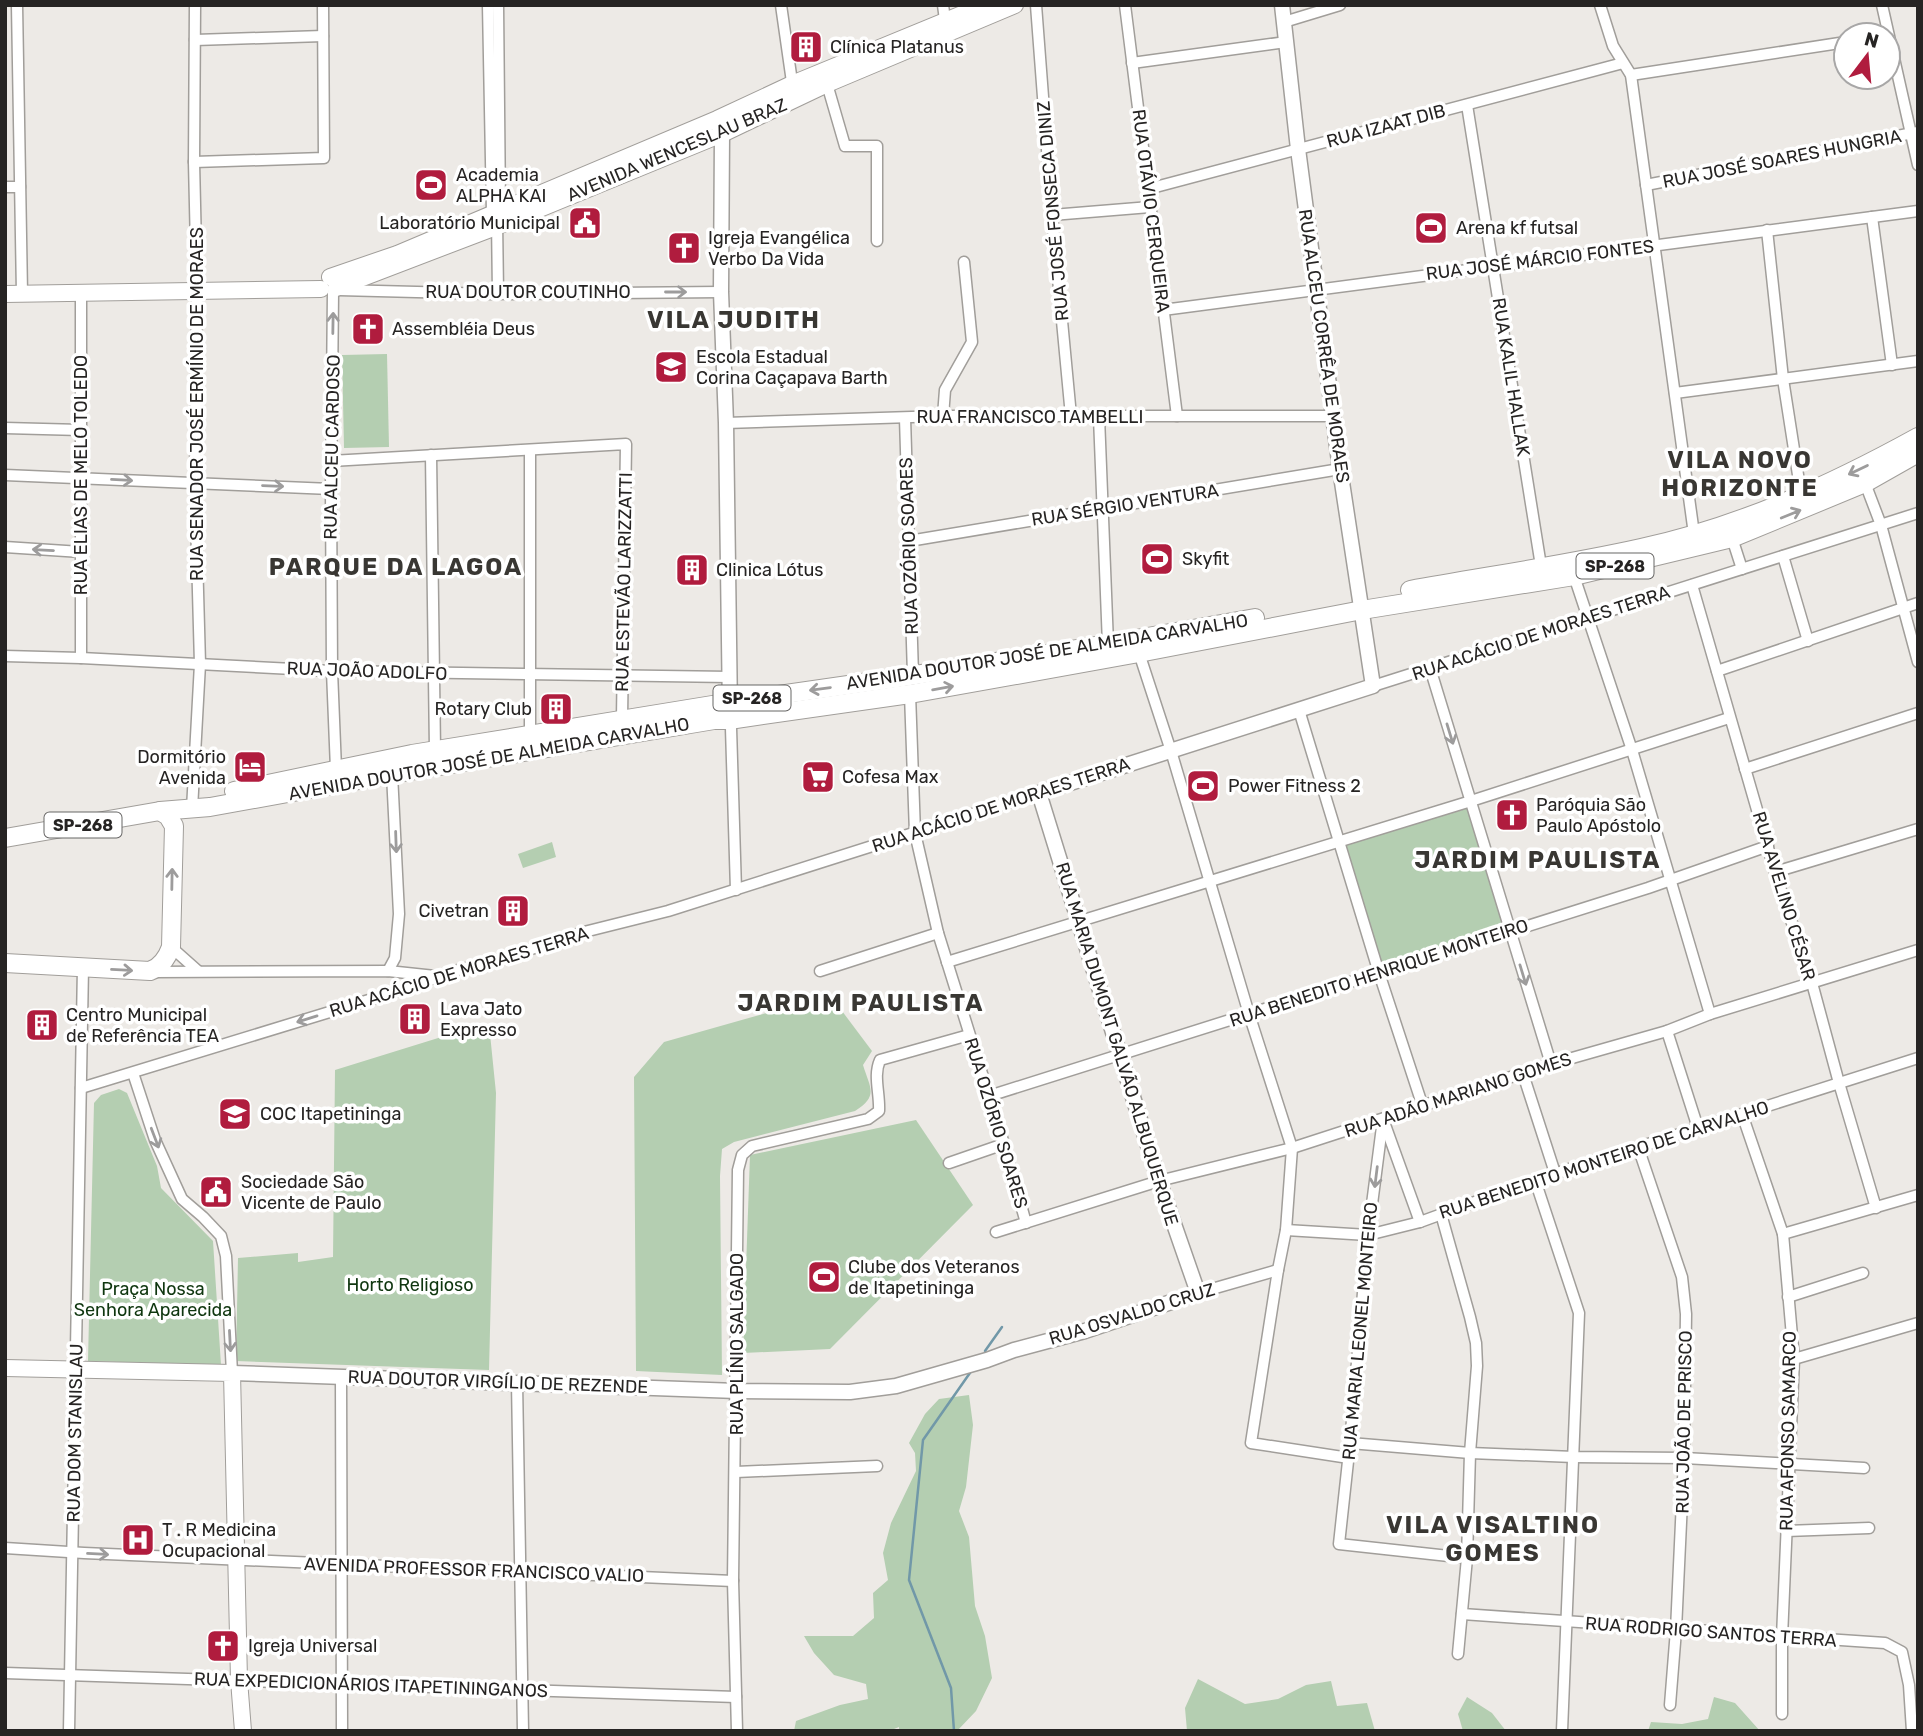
<svg xmlns="http://www.w3.org/2000/svg" width="1923" height="1736" font-family="Rubik,sans-serif">
<style>
.green{fill:#b4ceb1}
.lines{fill:none;stroke-linecap:round;stroke-linejoin:round}
.stream{stroke:#7198a8;stroke-width:2.5}
.minor-casing{stroke:#a19e9a;stroke-width:13}
.tertiary-casing{stroke:#a19e9a;stroke-width:17}
.secondary-casing{stroke:#a19e9a;stroke-width:18}
.primary-casing{stroke:#a19e9a;stroke-width:20}
.minor{stroke:#fff;stroke-width:10}
.tertiary{stroke:#fff;stroke-width:14}
.secondary{stroke:#fff;stroke-width:16}
.primary{stroke:#fff;stroke-width:18}
.oneway{stroke:#9d9c9c}
.labels{text-anchor:middle;dominant-baseline:central;stroke-width:7;stroke-linejoin:round;paint-order:stroke}
.shield{fill:#fff;stroke:#676665;stroke-width:2}
.shield-label{font-size:16px;font-weight:bold;fill:#262423}
.poi-label{font-size:18px;fill:#262423;stroke:#fff;text-anchor:start}
.street-label{font-size:18px;fill:#262423;stroke:#fff}
.park-label{font-size:18px;fill:#0f360f;stroke:#fff}
.district-label{font-size:24px;font-weight:bold;letter-spacing:2px;fill:#393733;stroke:#fff}
</style>
<rect width="100%" height="100%" fill="#edeae6"/>
<!-- green -->
<g class="green">
<path d="M387,354l2,93 -45,1 -2,-93z"/>
<path d="M1469,808l36,120 -122,39 -38,-122z"/>
<path d="M552,842l4,15 -33,11 -5,-14z"/>
<path d="M830,995l42,56 -9,14c7,23 16,31 -8,46l-121,31 -12,7 -2,27 2,199 -86,-4 -2,-294 30,-35z"/>
<path d="M489,1024l7,69 -7,277 -253,-9 2,-103 60,-5v9l35,-5 2,-187 129,-40z"/>
<path d="M119,1089l8,4 30,73 4,22 52,53 8,124 -133,-4 6,-258 7,-8z"/>
<path d="M916,1120l57,85 -143,144 -87,4 7,-198z"/>
<path d="M969,1395l4,30 -7,62 -7,24 10,26 6,69 10,30 7,42 -16,33 -19,20h-58v-4l-10,4h-95l2,-10 44,-16 28,-6 -2,-15 -32,-9 -20,-22 -10,-17h49l21,-18 -1,-25 15,-13 -5,-27 8,-30 25,-52 -1,-18 -6,-10 16,-29 14,-15z"/>
<path d="M1198,1679l47,25 33,-5 28,-14 25,-4 6,25 30,-3 8,28h-188l-2,-23z"/>
<path d="M1467,1697l25,16 14,18h-43l-5,-17z"/>
<path d="M1714,1697l21,6 25,28h-112l3,-9 31,2 26,-5z"/>
</g>
<g class="lines">
<!-- stream -->
<g class="stream">
<path d="M985,1351l17,-24"/>
<path d="M954,1731l-3,-43 -42,-108 14,-140 49,-70"/>
</g>
<defs>
<g id="minor">
<path d="M17,5l5,289"/>
<path d="M488,5l4,208 4,5"/>
<path d="M781,5l12,84"/>
<path d="M943,5l3,22"/>
<path d="M1036,5l16,210 19,201"/>
<path d="M1125,5l52,411"/>
<path d="M1600,5l13,41 18,29 63,459"/>
<path d="M1882,5l36,160"/>
<path d="M1284,22l56,-17"/>
<path d="M195,40l128,-4"/>
<path d="M1132,63l154,-21"/>
<path d="M1631,75l215,-33"/>
<path d="M827,84l18,62h32v95"/>
<path d="M1467,105l74,461"/>
<path d="M194,162l130,-4 -1,-153"/>
<path d="M1646,185l272,-53"/>
<path d="M5,187h15"/>
<path d="M1148,189l475,-126"/>
<path d="M1052,215l98,-8"/>
<path d="M1872,217l20,148"/>
<path d="M1767,230l16,149 18,115"/>
<path d="M339,290l155,4 227,-2"/>
<path d="M333,292l-2,197 1,182 4,98"/>
<path d="M81,293v365"/>
<path d="M498,294l-1,-75 3,-9 -2,-205"/>
<path d="M1163,310l755,-99"/>
<path d="M1675,393l243,-32"/>
<path d="M943,416l2,-26 27,-48 -8,-80"/>
<path d="M1099,417l9,227"/>
<path d="M905,418l8,257"/>
<path d="M726,423l217,-7h391"/>
<path d="M5,428l76,2"/>
<path d="M530,450v285"/>
<path d="M431,455l4,295"/>
<path d="M331,461l295,-17 -4,275"/>
<path d="M5,475l326,14"/>
<path d="M1865,483l16,42 37,137"/>
<path d="M1732,538l10,31"/>
<path d="M909,541l431,-72"/>
<path d="M5,547l76,5"/>
<path d="M1783,556l25,85"/>
<path d="M1574,576l58,174 78,264"/>
<path d="M1692,585l83,287 37,111 27,100 37,125"/>
<path d="M1139,653l32,98 78,263 43,134 -6,82 -8,40 -27,173 98,15"/>
<path d="M5,656l76,2 251,13 398,6"/>
<path d="M1430,668l121,396"/>
<path d="M1717,671l201,-68"/>
<path d="M1373,686l545,-173"/>
<path d="M910,694l5,139 23,100 66,211 22,79"/>
<path d="M1299,710l80,263 44,134"/>
<path d="M729,720l2,8 5,162"/>
<path d="M1745,769l173,-56"/>
<path d="M192,809l8,-145 -5,-181 2,-192 -3,-129 1,-157"/>
<path d="M1775,872l143,-43"/>
<path d="M171,947l27,24"/>
<path d="M947,962l524,-161 258,-83"/>
<path d="M388,971l7,-13 4,-44 -7,-140"/>
<path d="M820,971l118,-38"/>
<path d="M154,972l234,-1 47,5"/>
<path d="M1667,1031l31,97"/>
<path d="M133,1073l22,67 27,59 21,18 18,19 5,20 6,117"/>
<path d="M1523,1074l32,99"/>
<path d="M81,1088l314,-96 59,-21 37,-9 93,-30 84,-21 371,-118"/>
<path d="M989,1096l659,-208 120,-42"/>
<path d="M1742,1114l41,120 11,125 -12,278v77"/>
<path d="M1383,1119l-15,116 -18,208 -11,101 128,14"/>
<path d="M1384,1122l36,100"/>
<path d="M1638,1147l44,130 4,37 -2,144 -8,172 -6,75"/>
<path d="M949,1163l55,-19"/>
<path d="M1535,1180l44,133 -17,418"/>
<path d="M1441,1214l29,103 6,26 1,23 -7,87 -3,105 -9,96"/>
<path d="M1286,1230l82,5 52,-13 115,-42 383,-122"/>
<path d="M996,1232l163,-51 133,-33 259,-84 116,-33 43,-17 208,-64"/>
<path d="M1783,1234l135,-39"/>
<path d="M1198,1293l80,-23"/>
<path d="M1788,1297l75,-24"/>
<path d="M1794,1359l124,-36"/>
<path d="M341,1377l1,354"/>
<path d="M517,1382l6,349"/>
<path d="M1350,1443l120,10 104,4 110,1 180,10"/>
<path d="M736,1472l141,-6"/>
<path d="M1786,1531l83,-3"/>
<path d="M5,1548l79,5 649,28"/>
<path d="M1462,1614l423,29 17,9 7,33 3,46"/>
<path d="M5,1673l731,24"/>
<path d="M69,1731l14,-764"/>
<path d="M737,1731l-4,-150 5,-411 4,-15 10,-9 116,-27 11,-8c1,-18 -6,-35 1,-51l89,-25"/>
</g>
<g id="tertiary">
<path d="M719,124l3,10 -1,158 5,131 4,289"/>
<path d="M232,1373l505,18 113,1 46,-6 91,-26 27,-10 71,-19 113,-38 -39,-112 -120,-388 334,-107 -33,-217 -42,-320 -16,-144"/>
</g>
<g id="secondary">
<path d="M330,277l67,-23 320,-135 75,-35 192,-79"/>
<path d="M336,288l157,-60 229,-94 105,-50 188,-79"/>
<path d="M5,294l316,-5"/>
<path d="M5,1368l227,5 7,307 4,51"/>
</g>
<g id="primary">
<path d="M1410,590c77,-14 155,-25 231,-42 98,-21 190,-63 277,-111"/>
<path d="M234,791l178,-37 325,-53 160,-23 211,-34 147,-26"/>
<path d="M5,838l155,-27 50,-4 182,-33 322,-54h15l181,-26 229,-41 223,-43 212,-34 158,-38 133,-55 53,-30"/>
<path d="M5,963l145,8c11,-4 17,-13 21,-24l3,-121 -6,-10 -8,-5"/>
</g>
</defs>
<!-- minor casing -->
<use href="#minor" class="minor-casing"/>
<!-- tertiary casing -->
<use href="#tertiary" class="tertiary-casing"/>
<!-- secondary casing -->
<use href="#secondary" class="secondary-casing"/>
<!-- primary casing -->
<use href="#primary" class="primary-casing"/>
<!-- minor -->
<use href="#minor" class="minor"/>
<!-- tertiary -->
<use href="#tertiary" class="tertiary"/>
<!-- secondary -->
<use href="#secondary" class="secondary"/>
<!-- primary -->
<use href="#primary" class="primary"/>
</g>
<!-- one-way arrows -->
<defs><path id="oneway-shaft" d="M-6 0H5M1.5-3L5.5 0L1.5 3" fill="none" stroke-width="1.6" stroke-linecap="round" stroke-linejoin="round" transform="scale(1.75)"/></defs>
<g class="oneway">
<use href="#oneway-shaft" transform="translate(676 292)"/>
<use href="#oneway-shaft" transform="translate(333 323) rotate(-89)"/>
<use href="#oneway-shaft" transform="translate(1858 470) rotate(154)"/>
<use href="#oneway-shaft" transform="translate(122 480) rotate(3)"/>
<use href="#oneway-shaft" transform="translate(273 486) rotate(2)"/>
<use href="#oneway-shaft" transform="translate(1791 514) rotate(-22)"/>
<use href="#oneway-shaft" transform="translate(43 550) rotate(-177)"/>
<use href="#oneway-shaft" transform="translate(943 688) rotate(-10)"/>
<use href="#oneway-shaft" transform="translate(820 689) rotate(172)"/>
<use href="#oneway-shaft" transform="translate(1450 734) rotate(73)"/>
<use href="#oneway-shaft" transform="translate(396 842) rotate(88)"/>
<use href="#oneway-shaft" transform="translate(172 879) rotate(-89)"/>
<use href="#oneway-shaft" transform="translate(122 970) rotate(3)"/>
<use href="#oneway-shaft" transform="translate(1523 975) rotate(73)"/>
<use href="#oneway-shaft" transform="translate(307 1019) rotate(163)"/>
<use href="#oneway-shaft" transform="translate(155 1138) rotate(69)"/>
<use href="#oneway-shaft" transform="translate(1376 1177) rotate(97)"/>
<use href="#oneway-shaft" transform="translate(230 1341) rotate(87)"/>
<use href="#oneway-shaft" transform="translate(98 1554) rotate(3)"/>
</g>
<!-- icons -->
<defs>
<symbol id="building-square" viewBox="-11 -11 22 22"><rect x="-9" y="-9" width="18" height="18" rx="4" fill="#b01c3e" stroke="#fff"/><path d="M-4-6H4V6H1V3H-1V6H-4ZM-2.5-4.3h1.7v1.8h-1.7ZM.8-4.3h1.7v1.8H.8ZM-2.5-1h1.7V.8h-1.7ZM.8-1h1.7V.8H.8Z" fill="#fff"/></symbol>
<symbol id="stadium-square" viewBox="-11 -11 22 22"><rect x="-9" y="-9" width="18" height="18" rx="4" fill="#b01c3e" stroke="#fff"/><path d="M0-5a6.5 5 0 1 0 0 10a6.5 5 0 1 0 0-10ZM-3.5-1.8h7v3.6h-7Z" fill="#fff"/></symbol>
<symbol id="civic-square" viewBox="-11 -11 22 22"><rect x="-9" y="-9" width="18" height="18" rx="4" fill="#b01c3e" stroke="#fff"/><path d="M-.6-6.5H3V-4.5H.6V-3L4-1V1h2V6H-6V1h2V-1L-.6-3ZM-1.2 2.5V6h2.4V2.5Z" fill="#fff"/></symbol>
<symbol id="church-square" viewBox="-11 -11 22 22"><rect x="-9" y="-9" width="18" height="18" rx="4" fill="#b01c3e" stroke="#fff"/><path d="M-1.2-6h2.4v3.5h3.3v2.4h-3.3V6h-2.4V-.1h-3.3v-2.4h3.3Z" fill="#fff"/></symbol>
<symbol id="school-square" viewBox="-11 -11 22 22"><rect x="-9" y="-9" width="18" height="18" rx="4" fill="#b01c3e" stroke="#fff"/><path d="M0-5L7-2L0 1L-7-2ZM-4 1L0 2.5L4 1V4Q0 6-4 4Z" fill="#fff"/></symbol>
<symbol id="hotel-square" viewBox="-11 -11 22 22"><rect x="-9" y="-9" width="18" height="18" rx="4" fill="#b01c3e" stroke="#fff"/><path d="M-6-4.5h1.5V1H6V5H4.5V3h-9V5H-6ZM-4 0a1.8 1.8 0 1 1 3.6 0ZM.5 0V-2.5h3Q6-2.5 6 0Z" fill="#fff"/></symbol>
<symbol id="supermarket-square" viewBox="-11 -11 22 22"><rect x="-9" y="-9" width="18" height="18" rx="4" fill="#b01c3e" stroke="#fff"/><path d="M-6-5.5h2.5l.6 2H6L4.5 2H-2.5L-4.4-4H-6ZM-1.5 3.2a1.3 1.3 0 1 0 .1 0ZM3 3.2a1.3 1.3 0 1 0 .1 0Z" fill="#fff"/></symbol>
<symbol id="hospital-square" viewBox="-11 -11 22 22"><rect x="-9" y="-9" width="18" height="18" rx="4" fill="#b01c3e" stroke="#fff"/><path d="M-5-5h3v3.5h4V-5h3V5h-3V1.5h-4V5h-3Z" fill="#fff"/></symbol>
</defs>
<g fill-rule="evenodd">
<use href="#building-square" x="787" y="28" width="38" height="38"/>
<use href="#stadium-square" x="412" y="166" width="38" height="38"/>
<use href="#civic-square" x="566" y="204" width="38" height="38"/>
<use href="#stadium-square" x="1412" y="209" width="38" height="38"/>
<use href="#church-square" x="665" y="229" width="38" height="38"/>
<use href="#church-square" x="349" y="310" width="38" height="38"/>
<use href="#school-square" x="652" y="348" width="38" height="38"/>
<use href="#stadium-square" x="1138" y="540" width="38" height="38"/>
<use href="#building-square" x="673" y="551" width="38" height="38"/>
<use href="#building-square" x="537" y="690" width="38" height="38"/>
<use href="#hotel-square" x="231" y="748" width="38" height="38"/>
<use href="#supermarket-square" x="799" y="758" width="38" height="38"/>
<use href="#stadium-square" x="1184" y="767" width="38" height="38"/>
<use href="#church-square" x="1493" y="796" width="38" height="38"/>
<use href="#building-square" x="494" y="892" width="38" height="38"/>
<use href="#building-square" x="396" y="1000" width="38" height="38"/>
<use href="#building-square" x="23" y="1006" width="38" height="38"/>
<use href="#school-square" x="216" y="1095" width="38" height="38"/>
<use href="#civic-square" x="197" y="1173" width="38" height="38"/>
<use href="#stadium-square" x="805" y="1258" width="38" height="38"/>
<use href="#hospital-square" x="119" y="1521" width="38" height="38"/>
<use href="#church-square" x="204" y="1627" width="38" height="38"/>
</g>
<g class="labels">
<!-- shield labels -->
<g class="shield">
<rect x="1576.5" y="553.5" width="77" height="25" rx="5"/>
<rect x="713.5" y="685.5" width="77" height="25" rx="5"/>
<rect x="44.5" y="812.5" width="77" height="25" rx="5"/>
</g>
<g class="shield-label">
<text x="1615" y="566">SP-268</text>
<text x="752" y="698">SP-268</text>
<text x="83" y="825">SP-268</text>
</g>
<!-- poi labels -->
<g class="poi-label">
<text x="830" y="47">Clínica Platanus</text>
<text x="456" y="175">Academia<tspan x="456" dy="21">ALPHA KAI</tspan></text>
<text x="560" y="223" text-anchor="end">Laboratório Municipal</text>
<text x="1456" y="228">Arena kf futsal</text>
<text x="708" y="238">Igreja Evangélica<tspan x="708" dy="21">Verbo Da Vida</tspan></text>
<text x="392" y="329">Assembléia Deus</text>
<text x="696" y="357">Escola Estadual<tspan x="696" dy="21">Corina Caçapava Barth</tspan></text>
<text x="1182" y="559">Skyfit</text>
<text x="716" y="570">Clinica Lótus</text>
<text x="532" y="709" text-anchor="end">Rotary Club</text>
<text x="226" y="757" text-anchor="end">Dormitório<tspan x="226" dy="21">Avenida</tspan></text>
<text x="842" y="777">Cofesa Max</text>
<text x="1228" y="786">Power Fitness 2</text>
<text x="1536" y="805">Paróquia São<tspan x="1536" dy="21">Paulo Apóstolo</tspan></text>
<text x="489" y="911" text-anchor="end">Civetran</text>
<text x="440" y="1009">Lava Jato<tspan x="440" dy="21">Expresso</tspan></text>
<text x="66" y="1015">Centro Municipal<tspan x="66" dy="21">de Referência TEA</tspan></text>
<text x="260" y="1114">COC Itapetininga</text>
<text x="241" y="1182">Sociedade São<tspan x="241" dy="21">Vicente de Paulo</tspan></text>
<text x="848" y="1267">Clube dos Veteranos<tspan x="848" dy="21">de Itapetininga</tspan></text>
<text x="162" y="1530">T . R Medicina<tspan x="162" dy="21">Ocupacional</tspan></text>
<text x="248" y="1646">Igreja Universal</text>
</g>
<!-- street labels -->
<g class="street-label">
<text transform="translate(1386 126) rotate(-15)">RUA IZAAT DIB</text>
<text transform="translate(677 150) rotate(-23)">AVENIDA WENCESLAU BRAZ</text>
<text transform="translate(1782 159) rotate(-11)">RUA JOSÉ SOARES HUNGRIA</text>
<text transform="translate(1053 211) rotate(-95)">RUA JOSÉ FONSECA DINIZ</text>
<text transform="translate(1151 211) rotate(83)">RUA OTÁVIO CERQUEIRA</text>
<text transform="translate(1540 260) rotate(-7)">RUA JOSÉ MÁRCIO FONTES</text>
<text x="528" y="292">RUA DOUTOR COUTINHO</text>
<text transform="translate(1324 346) rotate(82)">RUA ALCEU CORRÊA DE MORAES</text>
<text transform="translate(1511 377) rotate(81)">RUA KALIL HALLAK</text>
<text transform="translate(197 404) rotate(-90)">RUA SENADOR JOSÉ ERMÍNIO DE MORAES</text>
<text x="1030" y="417">RUA FRANCISCO TAMBELLI</text>
<text transform="translate(332 447) rotate(-89)">RUA ALCEU CARDOSO</text>
<text transform="translate(81 475) rotate(-90)">RUA ELIAS DE MELO TOLEDO</text>
<text transform="translate(1125 505) rotate(-9)">RUA SÉRGIO VENTURA</text>
<text transform="translate(909 546) rotate(-92)">RUA OZÓRIO SOARES</text>
<text transform="translate(624 582) rotate(-89)">RUA ESTEVÃO LARIZZATTI</text>
<text transform="translate(1541 633) rotate(-18)">RUA ACÁCIO DE MORAES TERRA</text>
<text transform="translate(1047 652) rotate(-9)">AVENIDA DOUTOR JOSÉ DE ALMEIDA CARVALHO</text>
<text transform="translate(367 671) rotate(2)">RUA JOÃO ADOLFO</text>
<text transform="translate(489 759) rotate(-10)">AVENIDA DOUTOR JOSÉ DE ALMEIDA CARVALHO</text>
<text transform="translate(1001 805) rotate(-18)">RUA ACÁCIO DE MORAES TERRA</text>
<text transform="translate(1784 896) rotate(73)">RUA AVELINO CÉSAR</text>
<text transform="translate(459 972) rotate(-17)">RUA ACÁCIO DE MORAES TERRA</text>
<text transform="translate(1379 973) rotate(-18)">RUA BENEDITO HENRIQUE MONTEIRO</text>
<text transform="translate(1117 1044) rotate(73)">RUA MARIA DUMONT GALVÃO ALBUQUERQUE</text>
<text transform="translate(1458 1095) rotate(-18)">RUA ADÃO MARIANO GOMES</text>
<text transform="translate(996 1123) rotate(73)">RUA OZÓRIO SOARES</text>
<text transform="translate(1604 1160) rotate(-18)">RUA BENEDITO MONTEIRO DE CARVALHO</text>
<text transform="translate(1132 1314) rotate(-17)">RUA OSVALDO CRUZ</text>
<text transform="translate(1360 1331) rotate(-85)">RUA MARIA LEONEL MONTEIRO</text>
<text transform="translate(737 1344) rotate(-90)">RUA PLÍNIO SALGADO</text>
<text transform="translate(498 1382) rotate(2)">RUA DOUTOR VIRGÍLIO DE REZENDE</text>
<text transform="translate(1684 1422) rotate(-89)">RUA JOÃO DE PRISCO</text>
<text transform="translate(1788 1431) rotate(-89)">RUA AFONSO SAMARCO</text>
<text transform="translate(75 1433) rotate(-89)">RUA DOM STANISLAU</text>
<text transform="translate(474 1570) rotate(2)">AVENIDA PROFESSOR FRANCISCO VALIO</text>
<text transform="translate(1711 1632) rotate(4)">RUA RODRIGO SANTOS TERRA</text>
<text transform="translate(371 1685) rotate(2)">RUA EXPEDICIONÁRIOS ITAPETININGANOS</text>
</g>
<!-- park labels -->
<g class="park-label">
<text x="410" y="1285">Horto Religioso</text>
<text x="153" y="1289">Praça Nossa<tspan x="153" dy="21">Senhora Aparecida</tspan></text>
</g>
<!-- district labels -->
<g class="district-label">
<text x="734" y="320">VILA JUDITH</text>
<text x="1740" y="460">VILA NOVO<tspan x="1740" dy="28">HORIZONTE</tspan></text>
<text x="396" y="567">PARQUE DA LAGOA</text>
<text x="1538" y="860">JARDIM PAULISTA</text>
<text x="861" y="1003">JARDIM PAULISTA</text>
<text x="1493" y="1525">VILA VISALTINO<tspan x="1493" dy="28">GOMES</tspan></text>
</g>
</g>
<!-- border -->
<rect width="1923" height="1736" fill="none" stroke="#262423" stroke-width="14"/>
<!-- north arrow -->
<g transform="translate(1867 56) rotate(16)"><circle r="33" fill="#ffffff" stroke="#a8a7a7" stroke-width="2"/>
<path d="M0-5L12 26L0 18L-12 26Z" fill="#b01c3e"/>
<text y="-10" font-size="19" font-weight="bold" text-anchor="middle" fill="#262423">N</text>
</g>
</svg>
